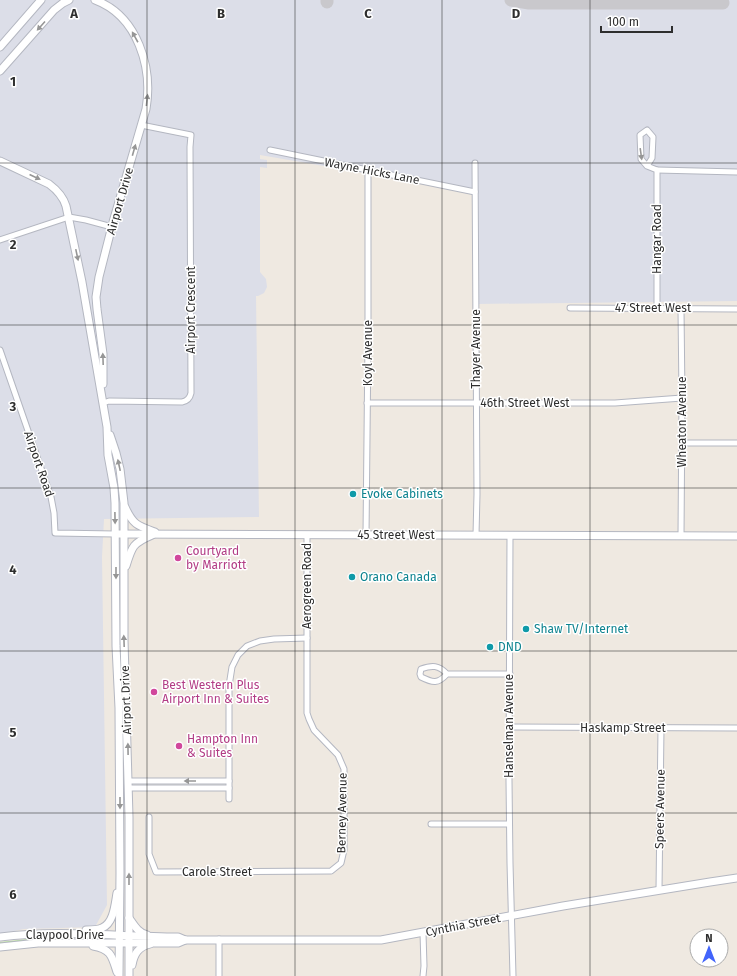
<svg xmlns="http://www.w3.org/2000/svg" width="737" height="976" font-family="'Fira Sans',sans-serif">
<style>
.airport{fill:#dcdee8}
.green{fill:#b6e59e}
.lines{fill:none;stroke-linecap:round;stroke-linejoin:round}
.taxiway{stroke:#c9c8cc;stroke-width:13}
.street-casing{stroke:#b4b7c1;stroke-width:7}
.secondary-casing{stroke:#b4b7c1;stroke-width:9}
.street{stroke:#fff;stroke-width:5}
.secondary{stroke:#fff;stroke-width:7}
.oneway{fill:#969696}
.grid{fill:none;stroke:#2e2e2e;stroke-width:1;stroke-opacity:0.55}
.culture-dot{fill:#0f9aa8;stroke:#fff;stroke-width:1.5}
.hotel-dot{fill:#d1479c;stroke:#fff;stroke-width:1.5}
.labels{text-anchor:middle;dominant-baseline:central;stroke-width:3;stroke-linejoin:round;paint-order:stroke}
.street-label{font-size:12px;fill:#2e2e2e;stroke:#fff}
.culture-label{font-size:12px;fill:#0d838f;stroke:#fff;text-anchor:start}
.hotel-label{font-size:12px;fill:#b23c85;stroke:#fff;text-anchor:start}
.grid-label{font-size:13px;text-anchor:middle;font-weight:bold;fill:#2e2e2e;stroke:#fff;stroke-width:3;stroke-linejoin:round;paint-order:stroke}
</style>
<rect width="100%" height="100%" fill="#efe9e1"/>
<!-- airport -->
<path class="airport" d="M0,0h737v301l-261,3 -1,-112 -215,-37v4l7,1v8l-7,-1v105l6,7 1,8 -3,6 -6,3h-2l3,221 -155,2 -2,38 5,348 -12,22 -71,2 -24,5z"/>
<!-- green -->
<path class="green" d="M68,938l-68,5v-1l29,-3z"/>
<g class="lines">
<!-- taxiway -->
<g class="taxiway">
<path d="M511,0l18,3h194"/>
<path d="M327,2v-2"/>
</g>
<defs>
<g id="street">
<path d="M270,150l205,42"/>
<path d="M475,163l2,331 -1,41"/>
<path d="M647,166l5,-8 1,-21 -6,-7 -7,5 1,24 6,7 10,4v138"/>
<path d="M657,170l80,2"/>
<path d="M0,240l69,-23 17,3 26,7"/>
<path d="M570,308l167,1"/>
<path d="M681,309l1,89 -1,138"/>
<path d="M0,350l51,147 3,16 1,20 60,1"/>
<path d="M103,403l6,-2 73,1c5,-1 8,-4 9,-9l-1,-246 1,-12 -50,-10"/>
<path d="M367,403h248l67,-5"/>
<path d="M682,443h55"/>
<path d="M366,535l2,-196v-168"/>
<path d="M510,535l-1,246 1,82 3,113"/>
<path d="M447,674c-9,10 -14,9 -26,3l-1,-3 1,-5c11,-4 18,-4 26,5h63"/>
<path d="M510,727l227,1"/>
<path d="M128,781h101"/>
<path d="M129,788h100"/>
<path d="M229,799v-113l3,-19 6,-12 9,-9 13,-5 14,-2 33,-1"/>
<path d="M149,817v37l7,18 175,-1 10,-8 3,-13v-81l-6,-14 -24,-25 -5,-11 -2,-6v-178"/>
<path d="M431,824h78"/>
<path d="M659,890l2,-162"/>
<path d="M219,939v37"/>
<path d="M423,976l1,-10 -1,-33"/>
</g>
<g id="secondary">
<path d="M95,0c43,16 58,68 51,109l-33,113 -14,55 -3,20 1,12 6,45v30"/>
<path d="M0,47l41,-47"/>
<path d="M0,71l54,-61 9,-7 6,-3"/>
<path d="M0,161l49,23c8,6 14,12 17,22l16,76 25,145 1,28 6,33 1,15 1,143 3,62 1,165 -1,103"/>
<path d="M110,435l6,18 4,16 4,34v137l5,177v159"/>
<path d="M125,507c8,18 13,19 30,25"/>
<path d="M115,534l622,2"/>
<path d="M126,566c6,-20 7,-23 26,-31"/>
<path d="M129,918c5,7 9,15 18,17"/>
<path d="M86,930c5,0 12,0 16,-2 12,-5 13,-24 15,-35"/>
<path d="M0,937c59,-8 119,0 178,0l7,3h196l182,-34 147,-24 27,-4"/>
<path d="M93,946c18,3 19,10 24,26"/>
<path d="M0,947l38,-4h140l7,-3"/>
<path d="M132,965c2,-11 6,-18 18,-21"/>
</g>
</defs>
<!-- street casing -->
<use href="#street" class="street-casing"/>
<!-- secondary casing -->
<use href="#secondary" class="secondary-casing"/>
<!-- street -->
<use href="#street" class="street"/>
<!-- secondary -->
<use href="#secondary" class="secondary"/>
</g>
<!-- one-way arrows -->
<defs><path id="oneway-solid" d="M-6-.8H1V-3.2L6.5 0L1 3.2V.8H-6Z"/></defs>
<g class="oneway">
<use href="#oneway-solid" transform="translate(41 26) rotate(132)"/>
<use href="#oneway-solid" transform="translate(135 37) rotate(-119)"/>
<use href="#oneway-solid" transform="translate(147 100) rotate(-84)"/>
<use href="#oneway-solid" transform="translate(134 150) rotate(-74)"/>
<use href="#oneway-solid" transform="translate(641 154) rotate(82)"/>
<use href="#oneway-solid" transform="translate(35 177) rotate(25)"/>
<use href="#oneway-solid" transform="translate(77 255) rotate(78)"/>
<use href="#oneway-solid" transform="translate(103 359) rotate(-92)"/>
<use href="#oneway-solid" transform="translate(119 465) rotate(-102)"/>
<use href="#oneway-solid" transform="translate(115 518) rotate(89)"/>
<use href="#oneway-solid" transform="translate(116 573) rotate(90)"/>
<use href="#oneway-solid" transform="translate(124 641) rotate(-92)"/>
<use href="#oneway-solid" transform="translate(128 749) rotate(-91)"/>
<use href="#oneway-solid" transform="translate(190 781) rotate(180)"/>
<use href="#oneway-solid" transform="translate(120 803) rotate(90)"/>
<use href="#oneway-solid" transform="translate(129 879) rotate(-90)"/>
</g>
<!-- grid -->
<path class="grid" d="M147,0v976M295,0v976M442,0v976M590,0v976M0,163h737M0,325h737M0,488h737M0,651h737M0,813h737"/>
<!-- markers -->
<g class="culture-dot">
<circle cx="353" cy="494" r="4"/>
<circle cx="352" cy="577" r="4"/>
<circle cx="526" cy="629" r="4"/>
<circle cx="490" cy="647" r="4"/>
</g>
<g class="hotel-dot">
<circle cx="178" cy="558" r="4"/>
<circle cx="154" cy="692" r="4"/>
<circle cx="179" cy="746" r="4"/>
</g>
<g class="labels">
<!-- street labels -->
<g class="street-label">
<text transform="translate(372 171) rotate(11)">Wayne Hicks Lane</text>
<text transform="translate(120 201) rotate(-74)">Airport Drive</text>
<text transform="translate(657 239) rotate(-90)">Hangar Road</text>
<text x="653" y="308">47 Street West</text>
<text transform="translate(191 310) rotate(-90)">Airport Crescent</text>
<text transform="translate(476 349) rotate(-90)">Thayer Avenue</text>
<text transform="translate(368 353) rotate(-90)">Koyl Avenue</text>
<text x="525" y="403">46th Street West</text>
<text transform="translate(682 422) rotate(-90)">Wheaton Avenue</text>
<text transform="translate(39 464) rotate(71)">Airport Road</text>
<text x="396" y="535">45 Street West</text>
<text transform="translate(307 586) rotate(-90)">Aerogreen Road</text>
<text transform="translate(126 700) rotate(-92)">Airport Drive</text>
<text transform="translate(509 726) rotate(-90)">Hanselman Avenue</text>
<text x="623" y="728">Haskamp Street</text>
<text transform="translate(660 809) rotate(-89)">Speers Avenue</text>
<text transform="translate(342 813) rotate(-89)">Berney Avenue</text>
<text x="217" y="872">Carole Street</text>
<text transform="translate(463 925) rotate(-11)">Cynthia Street</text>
<text x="65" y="935">Claypool Drive</text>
</g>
<!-- culture labels -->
<g class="culture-label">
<text x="361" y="494">Evoke Cabinets</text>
<text x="360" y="577">Orano Canada</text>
<text x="534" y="629">Shaw TV/Internet</text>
<text x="498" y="647">DND</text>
</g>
<!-- hotel labels -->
<g class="hotel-label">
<text x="186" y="551">Courtyard<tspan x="186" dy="14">by Marriott</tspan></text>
<text x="162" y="685">Best Western Plus<tspan x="162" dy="14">Airport Inn &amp; Suites</tspan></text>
<text x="187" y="739">Hampton Inn<tspan x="187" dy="14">&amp; Suites</tspan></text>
</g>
</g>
<g class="grid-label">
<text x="74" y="18">A</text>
<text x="221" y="18">B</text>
<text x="368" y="18">C</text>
<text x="516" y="18">D</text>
<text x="13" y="86">1</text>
<text x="13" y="249">2</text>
<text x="13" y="411">3</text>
<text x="13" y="574">4</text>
<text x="13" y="737">5</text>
<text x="13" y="899">6</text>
</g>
<!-- north arrow -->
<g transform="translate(709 948)"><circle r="19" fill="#ffffff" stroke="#ababab"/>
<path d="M0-3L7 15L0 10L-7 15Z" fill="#4264fb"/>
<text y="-6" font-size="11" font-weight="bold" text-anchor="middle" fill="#2e2e2e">N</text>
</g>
<!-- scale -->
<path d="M601 26v6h71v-6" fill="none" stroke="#2e2e2e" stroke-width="2"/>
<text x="607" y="26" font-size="12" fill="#2e2e2e" stroke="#ffffff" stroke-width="3" paint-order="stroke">100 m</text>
</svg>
